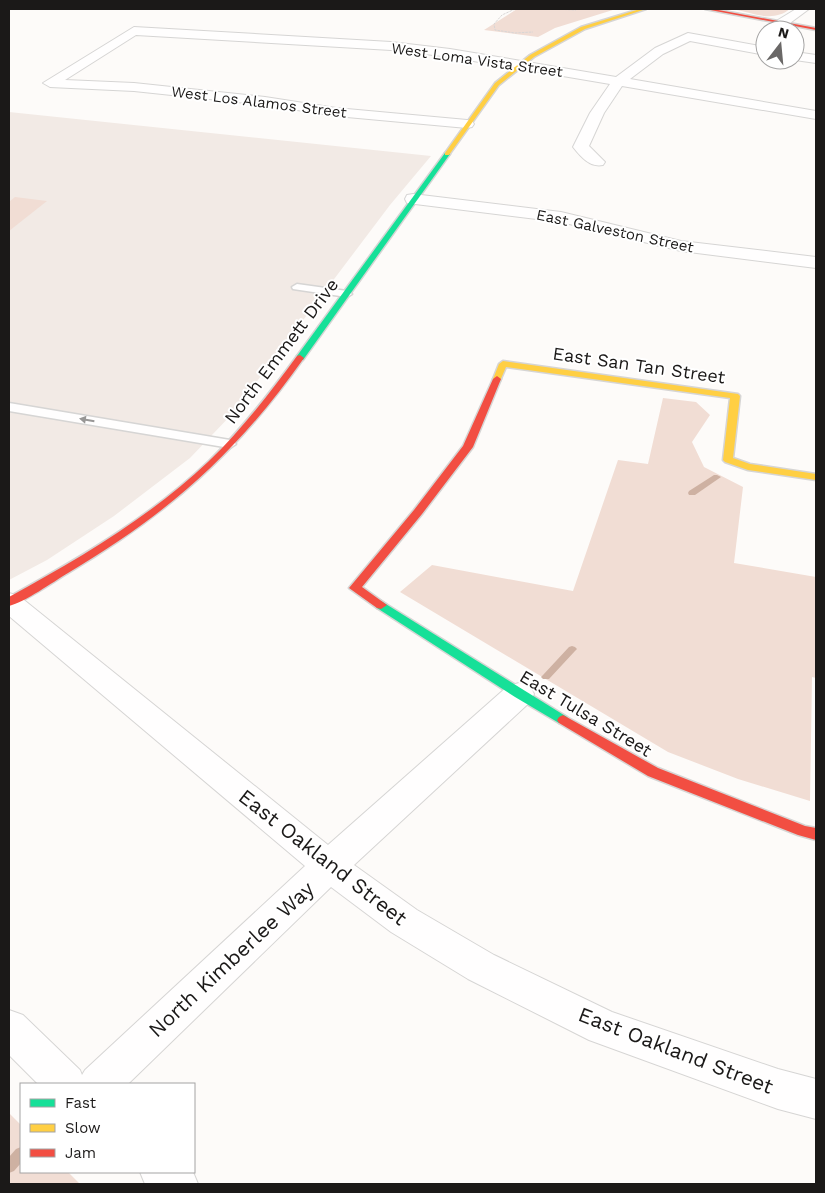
<svg xmlns="http://www.w3.org/2000/svg" width="825" height="1193" font-family="'Work Sans',sans-serif">
<style>
.built{fill:#f2eae5}
.green{fill:#f1ddd4}
.lines{fill:none;stroke-linecap:round;stroke-linejoin:round}
.stream{fill:#ceb1a2;fill-rule:evenodd}
.lane-casing{stroke:#d6d5d4;stroke-width:3}
.street-casing{stroke:#d6d5d4;stroke-width:2}
.fast-casing{stroke:#d6d5d4;stroke-width:3}
.slow-casing{stroke:#d6d5d4;stroke-width:3}
.jam-casing{stroke:#d6d5d4;stroke-width:3}
.path{stroke:#d8d6d6;stroke-width:1;stroke-dasharray:2.5 1;stroke-linecap:butt}
.lane{fill:#fffefe;fill-rule:evenodd}
.street{fill:#fffefe;fill-rule:evenodd}
.fast{fill:#16e098;fill-rule:evenodd}
.slow{fill:#ffcf43;fill-rule:evenodd}
.jam{fill:#f24e42;fill-rule:evenodd}
.oneway{fill:#989796}
.labels{text-anchor:middle;dominant-baseline:central;stroke-width:4;stroke-linejoin:round;paint-order:stroke}
.far-street-label{font-size:15px;fill:#1b1918;stroke:#fff}
.street-label{font-size:18px;fill:#1b1918;stroke:#fff}
.near-street-label{font-size:21px;fill:#1b1918;stroke:#fff}
</style>
<rect width="100%" height="100%" fill="#fdfbf9"/>
<!-- built -->
<path class="built" d="M9,112l422,44 -41,49 -157,208 -43,45 -76,58 -67,44 -38,20z"/>
<!-- green -->
<g class="green">
<path d="M517,9h99l-61,19 -17,9 -54,-7z"/>
<path d="M732,9h58c-18,14 -36,4 -58,0z"/>
<path d="M15,197l32,4 -38,30v-29z"/>
<path d="M663,398l33,4 14,13 -18,27 12,25 39,20 -9,76 82,14v101l-4,-1 -2,124 -72,-22 -70,-27 -268,-160 32,-27 141,26 45,-131 30,4z"/>
<path d="M9,1113l12,12v47h47l12,12h-71z"/>
</g>
<g class="lines">
<!-- stream -->
<g class="stream">
<path d="M714,475h3l4,2 -26,18h-6l-1,-2 1,-2z"/>
<path d="M572,646l3,1 2,2 -2,2 -26,28h-6l-2,-2 2,-2 26,-28z"/>
<path d="M21,1147v16l-7,8 -5,2v-16l7,-8z"/>
</g>
<defs>
<g id="lane">
<path d="M297,284l50,7 5,3 -5,3 -54,-8 -1,-2z"/>
<path d="M9,403l221,37 6,4 -6,4 -221,-37z"/>
</g>
<g id="street">
<path d="M796,9h13l-23,17h-8l-2,-3 2,-3z"/>
<path d="M134,27l257,15 59,7 166,28 39,-29 33,-15 77,14v8l-75,-14 -27,13 -33,25 186,32v8l-194,-33 -18,27 -15,33 16,16 -2,3c-13,3 -23,-9 -30,-18l17,-34 20,-29 -160,-27 -59,-7 -255,-15 -71,45 69,3 131,14 71,11 131,12 5,1 2,3 -2,3 -5,1 -131,-12 -71,-11 -131,-14 -84,-4 -7,-4z"/>
<path d="M795,52l21,3v8l-21,-3z"/>
<path d="M413,194l148,18 120,29 135,16v11l-135,-17 -120,-29 -154,-19 -2,-4 2,-4z"/>
<path d="M9,593l10,3 309,249 180,-159 11,-3 11,3 4,8 -4,8 -176,163 63,45 77,45 118,57 166,57 38,10v40l-38,-10 -189,-69 -121,-61 -77,-47 -60,-45 -203,197h-90l-29,-29v-45l14,5 57,55 2,5 3,-5 220,-204 -296,-250z"/>
<path d="M140,1172h53l5,12h-53z"/>
</g>
<g id="fast">
<path d="M445,153l5,1 -147,206h-6v-4z"/>
<path d="M381,601l186,116 2,3 -2,3h-8l-44,-26 -138,-89 -2,-3 2,-3z"/>
</g>
<g id="slow">
<path d="M640,9h6l-61,20 -51,28 -35,28 -50,70h-4v-2l50,-70 35,-28 51,-28z"/>
<path d="M503,361l235,33 2,2 -7,62 17,6 66,10v6l-68,-10 -23,-8 -2,-2 7,-62 -224,-31 -6,14h-6l-1,-2 6,-15z"/>
</g>
<g id="jam">
<path d="M705,9h8l103,19v2z"/>
<path d="M300,355l4,3c-67,95 -135,155 -236,215 -15,9 -43,29 -59,33v-9c71,-39 141,-80 200,-136 33,-32 61,-68 88,-105z"/>
<path d="M497,376l4,3 -28,68 -51,67 -60,73 25,18 -6,4 -4,-1 -28,-20 65,-78 49,-64 30,-67z"/>
<path d="M563,715l95,53 147,58 11,2v12l-18,-5 -150,-59 -89,-53 -2,-3 2,-3z"/>
</g>
</defs>
<!-- lane casing -->
<use href="#lane" class="lane-casing"/>
<!-- street casing -->
<use href="#street" class="street-casing"/>
<!-- fast casing -->
<use href="#fast" class="fast-casing"/>
<!-- slow casing -->
<use href="#slow" class="slow-casing"/>
<!-- jam casing -->
<use href="#jam" class="jam-casing"/>
<!-- path -->
<g class="path">
<path d="M515,9l-13,6 -8,9 1,6 20,3 18,-1"/>
<path d="M554,9l22,1"/>
</g>
<!-- lane -->
<use href="#lane" class="lane"/>
<!-- street -->
<use href="#street" class="street"/>
<!-- fast -->
<use href="#fast" class="fast"/>
<!-- slow -->
<use href="#slow" class="slow"/>
<!-- jam -->
<use href="#jam" class="jam"/>
</g>
<!-- one-way arrows -->
<defs><path id="oneway-solid" d="M-6-.8H1V-3.2L6.5 0L1 3.2V.8H-6Z" transform="scale(1.25)"/></defs>
<use class="oneway" href="#oneway-solid" transform="translate(87 420) rotate(-170)"/>
<g class="labels">
<!-- far-street labels -->
<g class="far-street-label">
<text transform="translate(477 60) rotate(8)">West Loma Vista Street</text>
<text transform="translate(259 102) rotate(7)">West Los Alamos Street</text>
<text transform="translate(615 231) rotate(12)">East Galveston Street</text>
</g>
<!-- street labels -->
<g class="street-label">
<text transform="translate(281 351) rotate(-53)">North Emmett Drive</text>
<text transform="translate(639 365) rotate(8)">East San Tan Street</text>
<text transform="translate(586 713) rotate(31)">East Tulsa Street</text>
</g>
<!-- near-street labels -->
<g class="near-street-label">
<text transform="translate(323 857) rotate(38)">East Oakland Street</text>
<text transform="translate(231 959) rotate(-43)">North Kimberlee Way</text>
<text transform="translate(676 1050) rotate(21)">East Oakland Street</text>
</g>
</g>
<!-- border -->
<rect width="825" height="1193" fill="none" stroke="#1b1918" stroke-width="20"/>
<!-- legend -->
<rect x="20" y="1083" width="175" height="90" fill="#ffffff" stroke="#a4a3a3"/>
<rect x="30" y="1099" width="25" height="8" fill="#16e098" stroke="#a4a3a3"/>
<text x="65" y="1108" font-size="15" fill="#1b1918">Fast</text>
<rect x="30" y="1124" width="25" height="8" fill="#ffcf43" stroke="#a4a3a3"/>
<text x="65" y="1133" font-size="15" fill="#1b1918">Slow</text>
<rect x="30" y="1149" width="25" height="8" fill="#f24e42" stroke="#a4a3a3"/>
<text x="65" y="1158" font-size="15" fill="#1b1918">Jam</text>
<!-- north arrow -->
<g transform="translate(780 45) rotate(16)"><circle r="24" fill="#ffffff" stroke="#a4a3a3"/>
<path d="M0-4L9 19L0 12L-9 19Z" fill="#6a6867"/>
<text y="-8" font-size="14" font-weight="bold" text-anchor="middle" fill="#1b1918">N</text>
</g>
</svg>
